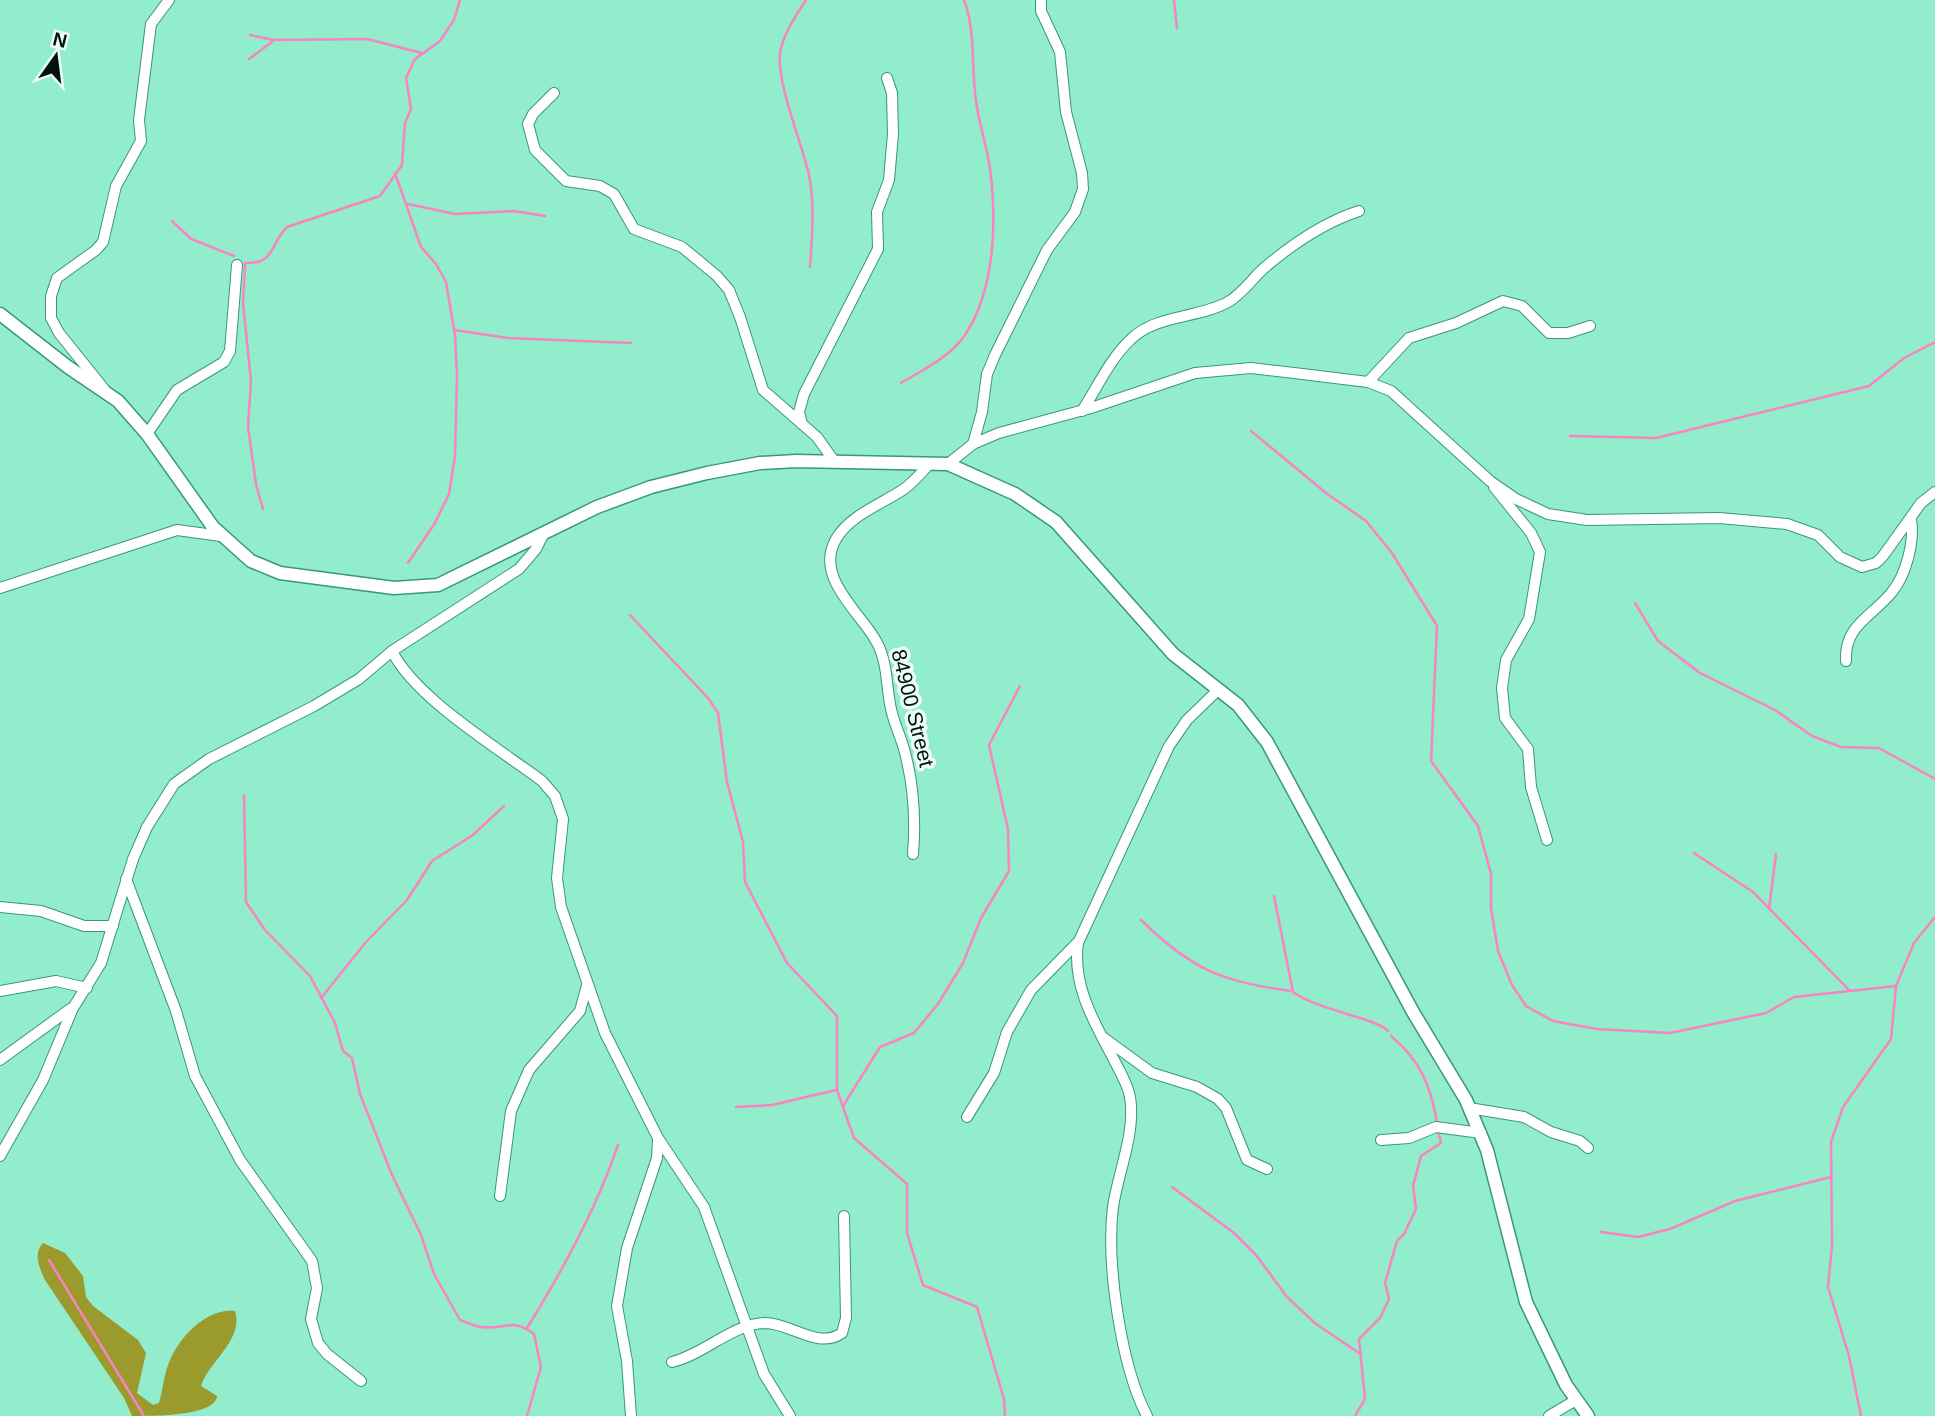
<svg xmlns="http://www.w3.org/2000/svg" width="1935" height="1416" font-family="Arial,sans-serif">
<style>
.forest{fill:#9b9a2c}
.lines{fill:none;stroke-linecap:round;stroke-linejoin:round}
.stream{stroke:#fa83c1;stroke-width:2.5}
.minor-casing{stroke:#39977a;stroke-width:12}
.tertiary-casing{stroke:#39977a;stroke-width:15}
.minor{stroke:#fff;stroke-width:10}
.tertiary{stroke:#fff;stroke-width:12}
.labels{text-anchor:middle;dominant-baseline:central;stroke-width:7;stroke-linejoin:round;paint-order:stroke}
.street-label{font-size:21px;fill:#00140b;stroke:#ecfdf6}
</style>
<rect width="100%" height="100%" fill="#91edcc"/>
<!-- forest -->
<path class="forest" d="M43,1243l22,10 18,23 3,21 7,9 45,34 8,13 -9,40 16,12 6,-2c4,-14 5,-30 11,-43 10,-24 38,-53 65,-49 9,29 -26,50 -34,75l16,10c-1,20 -63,20 -85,20l-8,-18 -79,-118c-6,-13 -12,-26 -2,-37z"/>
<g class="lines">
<!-- stream -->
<g class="stream">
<path d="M806,0c-10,15 -24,36 -26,54 -3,31 22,89 29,121 6,29 3,62 1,92"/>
<path d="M1174,0l3,28"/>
<path d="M250,35l23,5 94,-1 55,14"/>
<path d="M249,59l23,-17"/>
<path d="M395,173l26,74 15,17 10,18 9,53 2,40 -2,81 -6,38 -14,29 -27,40"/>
<path d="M408,204l47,10 59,-3 31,5"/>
<path d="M172,221l19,18 43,17"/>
<path d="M454,330l54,8 123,5"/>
<path d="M901,383c22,-13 49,-26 64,-48 30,-45 32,-113 25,-166 -3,-23 -11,-45 -14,-68 -5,-33 0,-70 -12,-101"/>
<path d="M1251,431l75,62 40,28 26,32 45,73 -6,135 47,65 13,48v34l7,43 14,34 14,21 27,15 44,8 73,4 96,-20 28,-16 102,-11"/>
<path d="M1570,436l86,2 213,-52 35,-28 31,-16"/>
<path d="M263,509l-7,-25 -8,-57 3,-46 -8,-78 2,-40c31,1 24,-18 42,-36l93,-31 22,-31 3,-42 6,-14 -5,-31 9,-19 25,-18 14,-21 6,-20"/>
<path d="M1635,603l23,38 42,32 75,37 37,26 29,11 38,1 56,31"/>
<path d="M630,615l78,83 10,15 9,69 16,60 2,40 42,81 50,53v74l17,48 53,46v49l16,52 54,22 27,92 1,17"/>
<path d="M244,795l2,107 19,28 45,46 25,47 8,28 9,7 8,36 32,81 29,60 13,39 26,46c6,2 14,6 21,7 22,3 32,-10 53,7l7,33 -14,49"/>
<path d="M1694,853l59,39 97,99"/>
<path d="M1274,896l19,96c22,17 85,27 95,39"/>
<path d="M1769,909l7,-55"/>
<path d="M1141,920c52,51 81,61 149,71"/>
<path d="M321,998l45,-56 41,-42 25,-39 41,-26 31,-29"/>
<path d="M1391,1036c29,24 40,50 46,87"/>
<path d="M843,1106l37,-59 34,-14 24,-29 25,-41 18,-45 28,-47 -1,-42 -19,-84 31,-59"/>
<path d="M736,1107l36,-2 64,-15"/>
<path d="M1172,1187l62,46 22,22 31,42 29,27 43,29"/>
<path d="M1601,1232l37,5 32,-8 65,-28 96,-24"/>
<path d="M49,1260l95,156"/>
<path d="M527,1328c36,-58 69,-118 91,-183"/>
<path d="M1355,1416l10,-17 -6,-60 21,-21 9,-19 -4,-16 12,-42 7,-7 12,-25 -3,-23 8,-30 20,-13 -3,-13"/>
<path d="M1861,1416l-12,-60 -21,-69 4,-41 -1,-104 12,-35 48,-68 5,-53 18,-43 21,-26"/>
</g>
<defs>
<g id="minor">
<path d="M554,93l-21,21 -5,10 7,26 31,31 34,5 14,8 20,35 48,18 35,29 12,14 11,27 23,73 54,47 17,24"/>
<path d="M1368,382l41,-44 47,-15 47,-22 19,5 27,27h19l22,-7"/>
<path d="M104,389l-45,-56 -8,-15v-22l6,-18 39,-28 7,-8 13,-56 25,-45 -2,-21 12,-96 18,-24"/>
<path d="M1082,411c15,-23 28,-52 48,-71 26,-26 67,-21 98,-38 14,-8 24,-23 35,-33 28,-24 62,-47 96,-58"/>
<path d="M802,424l-3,-12 5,-18 74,-145 -1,-37 12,-32 4,-46 -1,-41 -5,-15"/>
<path d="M147,434l30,-44 47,-28 6,-11 7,-86"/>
<path d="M973,444l9,-32 5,-38 8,-19 52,-105 28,-38 8,-23 -1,-16 -16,-61 -6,-60 -19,-41v-11"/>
<path d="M948,464l25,-20 26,-11 92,-25 104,-35 56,-5 43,5 74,9 23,9 99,90 26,18 32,15 39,6 132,-2 68,6 31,11 22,22 22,10 14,-4 7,-7 38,-53 14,-11"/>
<path d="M1494,487l37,46 9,19 -11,67 -23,41 -4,28 3,30 23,31 3,38 16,53"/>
<path d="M0,588l177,-58 44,6"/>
<path d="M392,651c23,47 106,97 150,130l13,15 8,23 -6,59 4,29 44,126 53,105 46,69 60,167 26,42"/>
<path d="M1846,661c-2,-36 26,-44 46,-69 14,-17 23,-51 19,-73"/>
<path d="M913,854c3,-37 1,-69 -9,-105 -4,-14 -10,-26 -13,-40 -5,-22 -3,-48 -15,-68 -16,-29 -62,-64 -40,-102 14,-24 46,-35 68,-50 10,-7 18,-17 26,-26"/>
<path d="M126,879l50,132 19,65 45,84 72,101 5,27 -6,31 7,24 9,11 34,27"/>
<path d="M0,907l41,4 43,15h29"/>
<path d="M0,991l56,-10 31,7"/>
<path d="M1104,1038l48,35 45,14 21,12 8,9 21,52 20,9"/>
<path d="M0,1060l70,-51"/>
<path d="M1469,1108l55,9 27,15 29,9 8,7"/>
<path d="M967,1117l27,-44 13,-41 24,-42 46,-47"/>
<path d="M1381,1140l28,-2 27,-11 45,6"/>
<path d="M0,1156l43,-76 30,-72 28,-45 32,-104 14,-32 27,-43 35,-25 105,-53 45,-27 33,-28 127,-82 17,-20 8,-16"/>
<path d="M500,1196l11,-85 18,-41 51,-59 7,-26"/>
<path d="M672,1362c33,-8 60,-38 93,-39 26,0 53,27 77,10l4,-15 -2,-102"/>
<path d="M631,1416l-4,-55 -10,-55 10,-58 30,-90 1,-19"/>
<path d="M1147,1416c-26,-50 -41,-152 -34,-209 5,-35 23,-74 17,-110 -2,-13 -11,-27 -17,-39 -19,-36 -41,-73 -35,-115l91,-197 18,-26 30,-29"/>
<path d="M1549,1416l27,-16"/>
</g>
<path id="tertiary" d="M0,314l68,53 50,34 29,33 66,93 38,34 29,12 114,15 44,-3 159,-78 54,-20 56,-14 53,-10 36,-2 152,3 67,30 41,28 117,132 65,51 29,37 146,270 53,88 21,50 39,152 40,83 22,31"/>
</defs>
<!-- minor casing -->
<use href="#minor" class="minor-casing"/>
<!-- tertiary casing -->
<use href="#tertiary" class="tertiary-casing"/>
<!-- minor -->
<use href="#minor" class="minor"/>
<!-- tertiary -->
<use href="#tertiary" class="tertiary"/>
</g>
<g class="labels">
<!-- street labels -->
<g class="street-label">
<text transform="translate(913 708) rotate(76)">84900 Street</text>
</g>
</g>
<!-- north arrow -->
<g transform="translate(56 56) rotate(14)" stroke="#ecfdf6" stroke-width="5" paint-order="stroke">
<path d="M0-5L12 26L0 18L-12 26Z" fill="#00140b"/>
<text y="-10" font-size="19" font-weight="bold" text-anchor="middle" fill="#00140b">N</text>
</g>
</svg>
